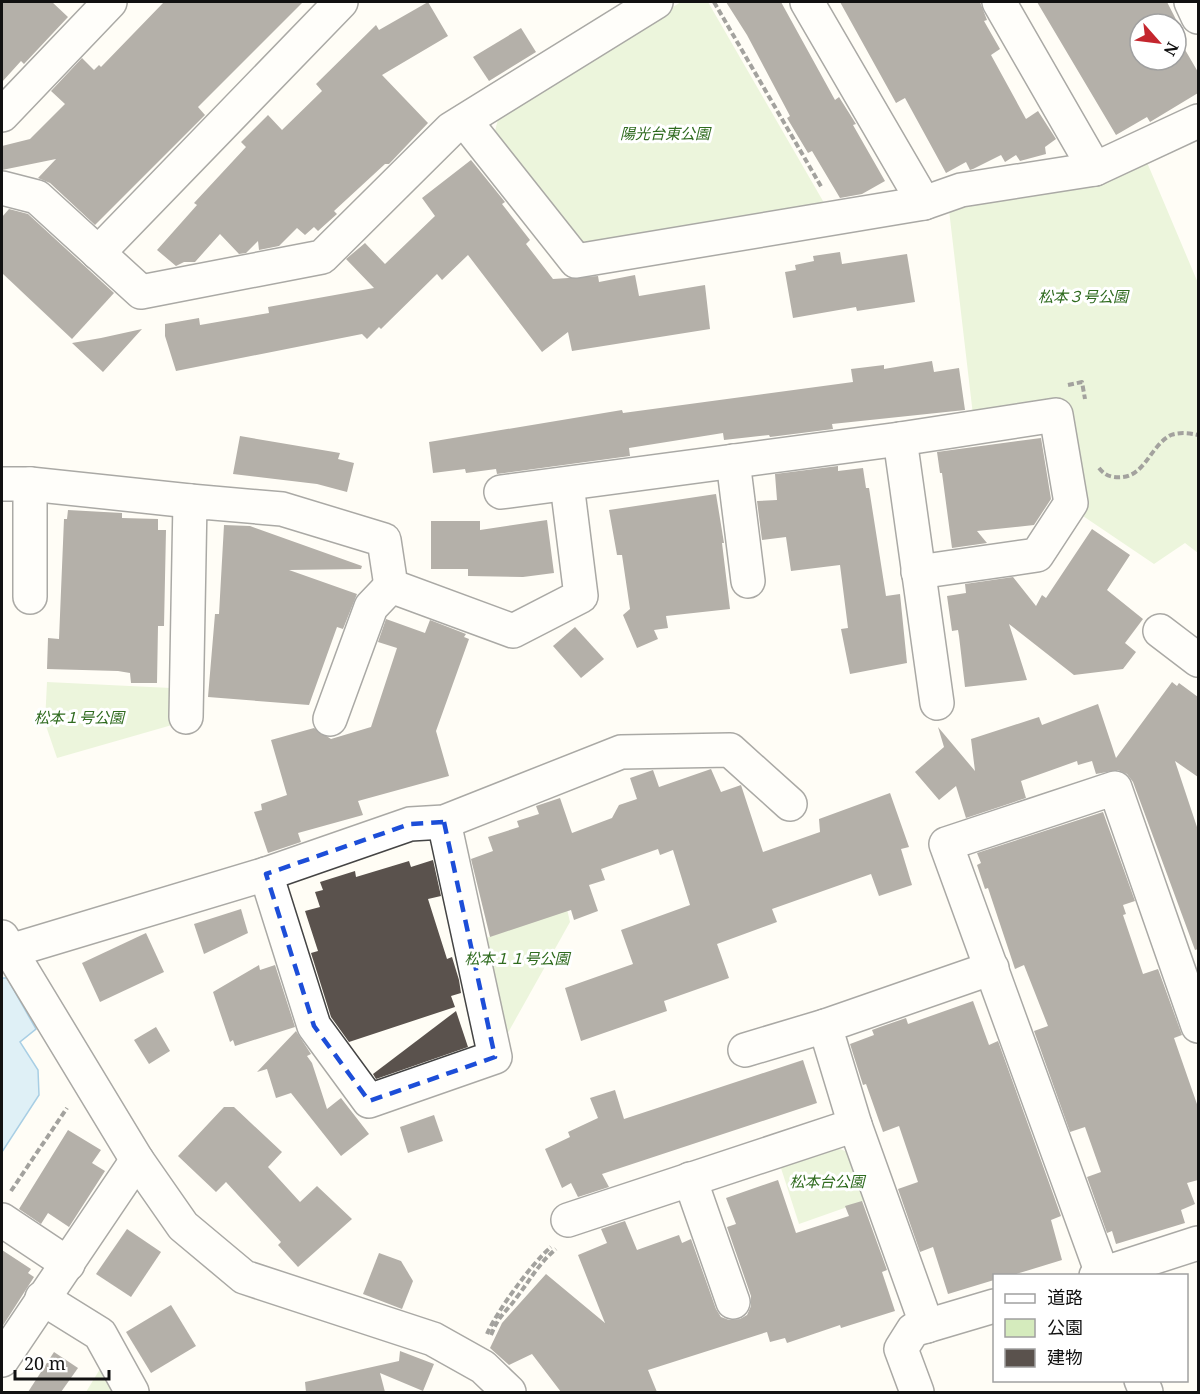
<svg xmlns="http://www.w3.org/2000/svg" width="1200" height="1394" font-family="'Noto Serif','Noto Sans JP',serif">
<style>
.green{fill:#d5ebbd}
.water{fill:#b9e0f7;stroke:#3f96cf;stroke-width:1.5}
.building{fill:#5a524d;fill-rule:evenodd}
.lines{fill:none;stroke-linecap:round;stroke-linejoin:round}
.minor-casing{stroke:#444;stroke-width:36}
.path{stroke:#333;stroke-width:4;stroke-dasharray:6 3;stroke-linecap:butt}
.minor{stroke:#fff;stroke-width:33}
.marked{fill:none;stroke:#1d4ed8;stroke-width:4.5;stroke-dasharray:12 8;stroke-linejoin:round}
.labels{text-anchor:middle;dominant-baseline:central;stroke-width:6;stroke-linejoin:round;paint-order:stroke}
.park-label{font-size:15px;font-style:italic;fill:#2f6b1f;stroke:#fff}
</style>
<rect width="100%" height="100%" fill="#fffdf5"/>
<!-- green -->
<g class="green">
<path d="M681,2h27l119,206 -236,42 -22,-10 -76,-101 6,-24z"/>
<path d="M1146,160l52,123v270l-13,-10 -31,21 -74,-50 -14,-110 -93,11 -24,-205 101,-19z"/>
<path d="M47,682l124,6 1,37 -115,33 -12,-35z"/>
<path d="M567,909l3,13 -65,116 -24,-98z"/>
<path d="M833,1146l19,8 15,46 -68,24 -19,-59z"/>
<path d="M100,1369l15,23h-29z"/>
</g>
<!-- water -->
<path class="water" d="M2,978h5l29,51 -16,13 18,28 1,25 -37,57z"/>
<!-- building -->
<g class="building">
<path d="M2,2h50l16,15 -44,47 -3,-3 -19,21z"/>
<path d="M164,2h139l-105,105 7,8 -110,110 -45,-42 -12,-5 18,-19 -54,11v-24l28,-7 35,-35 -14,-13 31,-33 12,12 5,-5 2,2z"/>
<path d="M428,2l20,34 -66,39 46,48 -39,41h-4l-51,47 3,3 -19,17 -4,-4 -9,8 -8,-7 -18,18 -20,4 -1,-9 -12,12 -7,1 -19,-20 -25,28h-11l-8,4 -19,-16 40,-45 -3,-2 52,-56 -5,-5 27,-27 14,15 40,-39 -6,-7 60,-59 3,5z"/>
<path d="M726,2h55l54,98 4,-3 17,27 -3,1 32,56 -23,13 -22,4 -28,-47 -4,2 -21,-35 3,-2 -43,-81z"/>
<path d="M840,2h140l7,18 -3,1 16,28 -9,6 35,64 12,-8 18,28 -11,8 1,7 -26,7 -4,-6 -11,7 -4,-7 -28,14 -3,1 -4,-8 -20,11 -41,-75 -9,5z"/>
<path d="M1037,2h130l16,31 -6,3 21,36v21l-48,29 -3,-5 -31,18zM1140,24h36v36h-36z"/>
<path d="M521,28l15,24 -47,29 -16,-24z"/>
<path d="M471,160l34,42 -3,2 28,36 -4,4 27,35 45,-3 1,6 36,-7 4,21 66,-11 5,44 -138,22 -4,-19 -26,20 -74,-97 -26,25 -5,-6 -56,55 -2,-2 -12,12 -5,-5 -186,37 -11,-35v-12l34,-6 1,7 69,-12 -1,-6 106,-19 -28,-29 19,-16 20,21 50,-48 -13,-18z"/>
<path d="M9,209l19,5 86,79 -42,46 -70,-66v-56z"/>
<path d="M840,252l2,12 65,-10 8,48 -58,9 -1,-4 -63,11 -8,-46 11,-2 -1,-5 19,-4 -1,-5z"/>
<path d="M142,329l-39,43 -31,-29 29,-5z"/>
<path d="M932,361l2,11 25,-4 6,42 -133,14 1,5 -63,8 -1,-2 -45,5 -1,-7 -94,15 1,8 -133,18 -1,-5 -30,4 -1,-4 -32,4 -4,-31 193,-32 1,3 230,-31 -2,-13 33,-4v4z"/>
<path d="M240,436l100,17 -2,6 16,4 -7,29 -30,-8 -84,-10z"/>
<path d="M1041,438l10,61 -17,26 -57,6 10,12 -35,5 -10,-75h-2l-3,-21z"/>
<path d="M838,466v5l25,-3 3,20h3l17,108 14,-2 7,69 -57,11 -9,-45 7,-1 -8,-63 -49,6 -5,-34 -24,3 -5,-39 20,-1 -2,-26z"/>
<path d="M716,494l8,49h-2l8,66 -64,7 2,12 -14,2 4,9 -21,9 -14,-33 7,-6 -8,-54h-5l-8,-45z"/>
<path d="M68,510l54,3v5l36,1v11h8l-2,96h-6l-1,57h-26l-1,-10 -12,-2 -71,-2 1,-31 11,1 5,-120h3z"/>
<path d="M547,520l7,53 -31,4 -55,-1v-7h-37v-48h49v9z"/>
<path d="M224,525l26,1 112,40 -1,3 -72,1 68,24 -14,35 -6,-2 -28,78 -101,-8 7,-83h4z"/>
<path d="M1092,529l38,26 -23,35 36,29 -18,24 11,9 -13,17 -49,6 -65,-51 18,56 -62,7 -6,-51 -1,-6 -6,1 -5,-35 19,-3 -1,-9 48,-7 23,29 6,-11 4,3z"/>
<path d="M386,619l39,14 5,-13 36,14 -2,3 5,2 -33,92 13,45 -91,25 5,14 -65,18 3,9 -33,11 -14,-41 8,-2 -1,-6 26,-9 -16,-55 43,-12 17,11 40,-12 26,-79 -19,-6z"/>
<path d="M575,627l29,32 -23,19 -28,-32z"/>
<path d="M1172,682l5,4 2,-3 19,14v80l-23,-16 23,69v119l-3,1 -62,-168 -6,-8 -9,-4 -22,4 -4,-13 -14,4 -1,-4 -56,20 5,17 -60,20 -10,-32 -17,14 -24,-28 29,-25 -6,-20 37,44 -4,-32 68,-22 3,8 56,-21 18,54z"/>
<path d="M711,769l10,23 20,-7 22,67 57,-20 -1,-13 71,-26 19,54 -8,2 11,36 -33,11 -8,-22 -99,35 5,13 -60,22 12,34 -65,23 3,10 -86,30 -16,-53 68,-24 -12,-34 69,-25 -17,-55 -13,5 -2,-6 -57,20 4,11 -16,5 9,26 -24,9 -3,-10 -81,27 -19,-78 22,-8 -5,-14 31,-10 -2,-6 22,-7 -3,-8 24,-8 12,35 40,-15 7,-13 18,-6 -7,-21 23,-8 6,17z"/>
<path d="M1103,812l32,89 -12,4 3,9 -3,1 20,59 15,-5 24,66 -8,3 24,69v73l-11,3 8,21 -14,6 4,13 -69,21 -4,-13 -5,2 -20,-56 14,-5 -16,-45 -15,5 -36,-101 14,-5 -24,-61 -9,4 -27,-81 -3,1 -8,-24 4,-2 -4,-10z"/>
<path d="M433,860l8,36 -13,3 19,60 5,-2 7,23 2,13 -10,3 4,11 -106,35 -18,-25 -20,-64 7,-2 -13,-40 15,-4 -5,-15 8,-2 -3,-8 35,-11 1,6 53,-16 2,6z"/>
<path d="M241,909l7,24 -44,21 -10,-30z"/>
<path d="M146,933l18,39 -64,30 -18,-39z"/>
<path d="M259,965l1,5 15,-5 20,62 -60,19 -2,-6 -3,2 -17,-50z"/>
<path d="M973,1001l16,44 9,-4 63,175 -10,4 11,40 -49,15h-19v5l-46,14 -15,-47 -13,5 -22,-63 20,-7 -19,-56 -16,6 -17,-48 -3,1 -13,-41 24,-9 -2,-5 8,-3 26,-9 2,6z"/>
<path d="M456,1011l12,36 -92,32 -3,-5z"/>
<path d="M156,1027l14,24 -21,13 -15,-24z"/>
<path d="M296,1031l15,23 -4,2 5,7 15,46 14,-11 28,36 -28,22 -50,-63 -15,5 -9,-29 -10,3z"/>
<path d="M803,1060l14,43 -215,71 7,13 -31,10 -7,-14 -9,5 -17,-39 25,-12 -2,-5 30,-14 -8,-20 25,-8 9,29z"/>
<path d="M224,1107h10l48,45 -14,15 32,35 17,-16 35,33 -54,48 -20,-22 3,-3 -55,-60 -10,10 -38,-36z"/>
<path d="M434,1115l9,26 -35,12 -8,-26z"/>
<path d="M68,1130l33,20 -9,13 13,8 -36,56 -21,-14 -7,11 -22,-15z"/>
<path d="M778,1180l18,53 53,-17 -4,-10 17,-5 25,69 -5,2 13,39 -54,17 -1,-3 -53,18 -2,-5 -15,4 -3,-10 -119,38 9,22h-96l-29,-38 -23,11 -19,-17 12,-25 44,-49 59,49 -27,-68 29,-12 -6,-14 24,-8 12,29 42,-15 3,8 9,-4 25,70 5,8 8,3 11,-1 7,-4 4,-9v-10l-24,-69 9,-3 -10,-26z"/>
<path d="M127,1229l34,23 -30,45 -35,-23z"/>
<path d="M2,1250l29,19 -3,4 6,4 -32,50z"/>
<path d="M379,1253l22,8 12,20 -11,28 -39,-15z"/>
<path d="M171,1305l25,41 -45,27 -25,-41z"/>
<path d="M400,1351l34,13 -11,27 -43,-18 5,19h-79l-1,-10 94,-21z"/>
<path d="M54,1352l24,16 -17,24h-33z"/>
</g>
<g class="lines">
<defs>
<g id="minor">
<path d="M807,2l117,201"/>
<path d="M999,2l96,167"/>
<path d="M1191,2l7,15"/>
<path d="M2,115l108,-113"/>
<path d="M465,121l111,140 348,-58 37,-13 134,-21 103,-48"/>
<path d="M2,188l35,9 104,95 181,-35 129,-128 205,-127"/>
<path d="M98,253l243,-251"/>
<path d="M900,439l156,-24 15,88 -34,52 -119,17"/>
<path d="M733,461l15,120"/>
<path d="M2,484h28l160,17"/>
<path d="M30,484v113"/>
<path d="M501,492l399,-53 37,264"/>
<path d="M1160,631l38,29"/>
<path d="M186,717l4,-216 92,8 102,31 7,46 122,45 68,-35 -14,-112"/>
<path d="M330,719l41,-112 20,-21"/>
<path d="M266,874l48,152 55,75 126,-44 -51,-235"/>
<path d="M2,937l135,223 46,66 61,51 189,62 50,28 26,25"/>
<path d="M10,951l256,-77 144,-50 34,-2 177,-70 109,-2 60,54"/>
<path d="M745,1050l80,-24"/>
<path d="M855,1125l72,201"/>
<path d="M690,1179l43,123"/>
<path d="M2,1220l66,44"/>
<path d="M568,1220l287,-95 -30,-99 167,-58"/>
<path d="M1096,1276l102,-33"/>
<path d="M1103,1276l-157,-432 169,-56 83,238"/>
<path d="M42,1298l58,36 32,58"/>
<path d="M2,1360l135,-200"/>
<path d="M1141,1380l5,12"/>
<path d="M917,1392l-16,-43 12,-19 81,-24"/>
</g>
</defs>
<!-- minor casing -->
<use href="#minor" class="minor-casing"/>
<!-- path -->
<g class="path">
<path d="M714,2l108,186"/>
<path d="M1068,385l14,-3 3,17"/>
<path d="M1099,468c4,5 8,8 15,9 31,4 34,-30 57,-42 8,-3 19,-2 27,0"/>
<path d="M11,1191l56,-83"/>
<path d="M487,1334c10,-23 45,-71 64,-87"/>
<path d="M491,1335c9,-22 14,-21 26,-38 13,-17 22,-34 39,-48"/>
</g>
<!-- minor -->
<use href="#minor" class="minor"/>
</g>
<!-- marked area -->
<path d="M0 0H1200V1394H0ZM444,822l51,235 -126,44 -55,-75 -48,-152 144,-50z" fill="#fffdf5" fill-opacity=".55" fill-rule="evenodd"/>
<path class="marked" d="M444,822l51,235 -126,44 -55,-75 -48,-152 144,-50z"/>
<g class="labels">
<!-- park labels -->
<g class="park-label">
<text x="665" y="133">陽光台東公園</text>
<text x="1083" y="296">松本３号公園</text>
<text x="79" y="717">松本１号公園</text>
<text x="517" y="958">松本１１号公園</text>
<text x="827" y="1181">松本台公園</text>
</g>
</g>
<!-- border -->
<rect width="1200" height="1394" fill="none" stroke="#111111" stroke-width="6"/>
<!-- legend -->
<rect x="993" y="1274" width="195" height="108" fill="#ffffff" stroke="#a0a0a0" stroke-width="1.5"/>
<rect x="1005" y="1294" width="30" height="9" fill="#ffffff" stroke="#a0a0a0" stroke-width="1.5"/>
<text x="1047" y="1304" font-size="18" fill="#111111">道路</text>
<rect x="1005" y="1319" width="30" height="18" fill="#d5ebbd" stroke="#a0a0a0" stroke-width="1.5"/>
<text x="1047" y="1334" font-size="18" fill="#111111">公園</text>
<rect x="1005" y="1349" width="30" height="18" fill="#5a524d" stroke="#a0a0a0" stroke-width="1.5"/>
<text x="1047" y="1364" font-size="18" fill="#111111">建物</text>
<!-- north arrow -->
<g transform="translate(1158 42) rotate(118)"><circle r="28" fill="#ffffff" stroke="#a0a0a0" stroke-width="1.5"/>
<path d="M0-4.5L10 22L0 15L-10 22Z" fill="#c4262e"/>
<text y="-9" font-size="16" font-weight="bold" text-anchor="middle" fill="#111111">N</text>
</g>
<!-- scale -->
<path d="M15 1370v9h94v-9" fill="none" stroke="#111111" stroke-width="3"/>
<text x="24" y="1370" font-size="18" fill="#111111" stroke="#ffffff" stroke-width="4.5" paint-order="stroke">20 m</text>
</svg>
